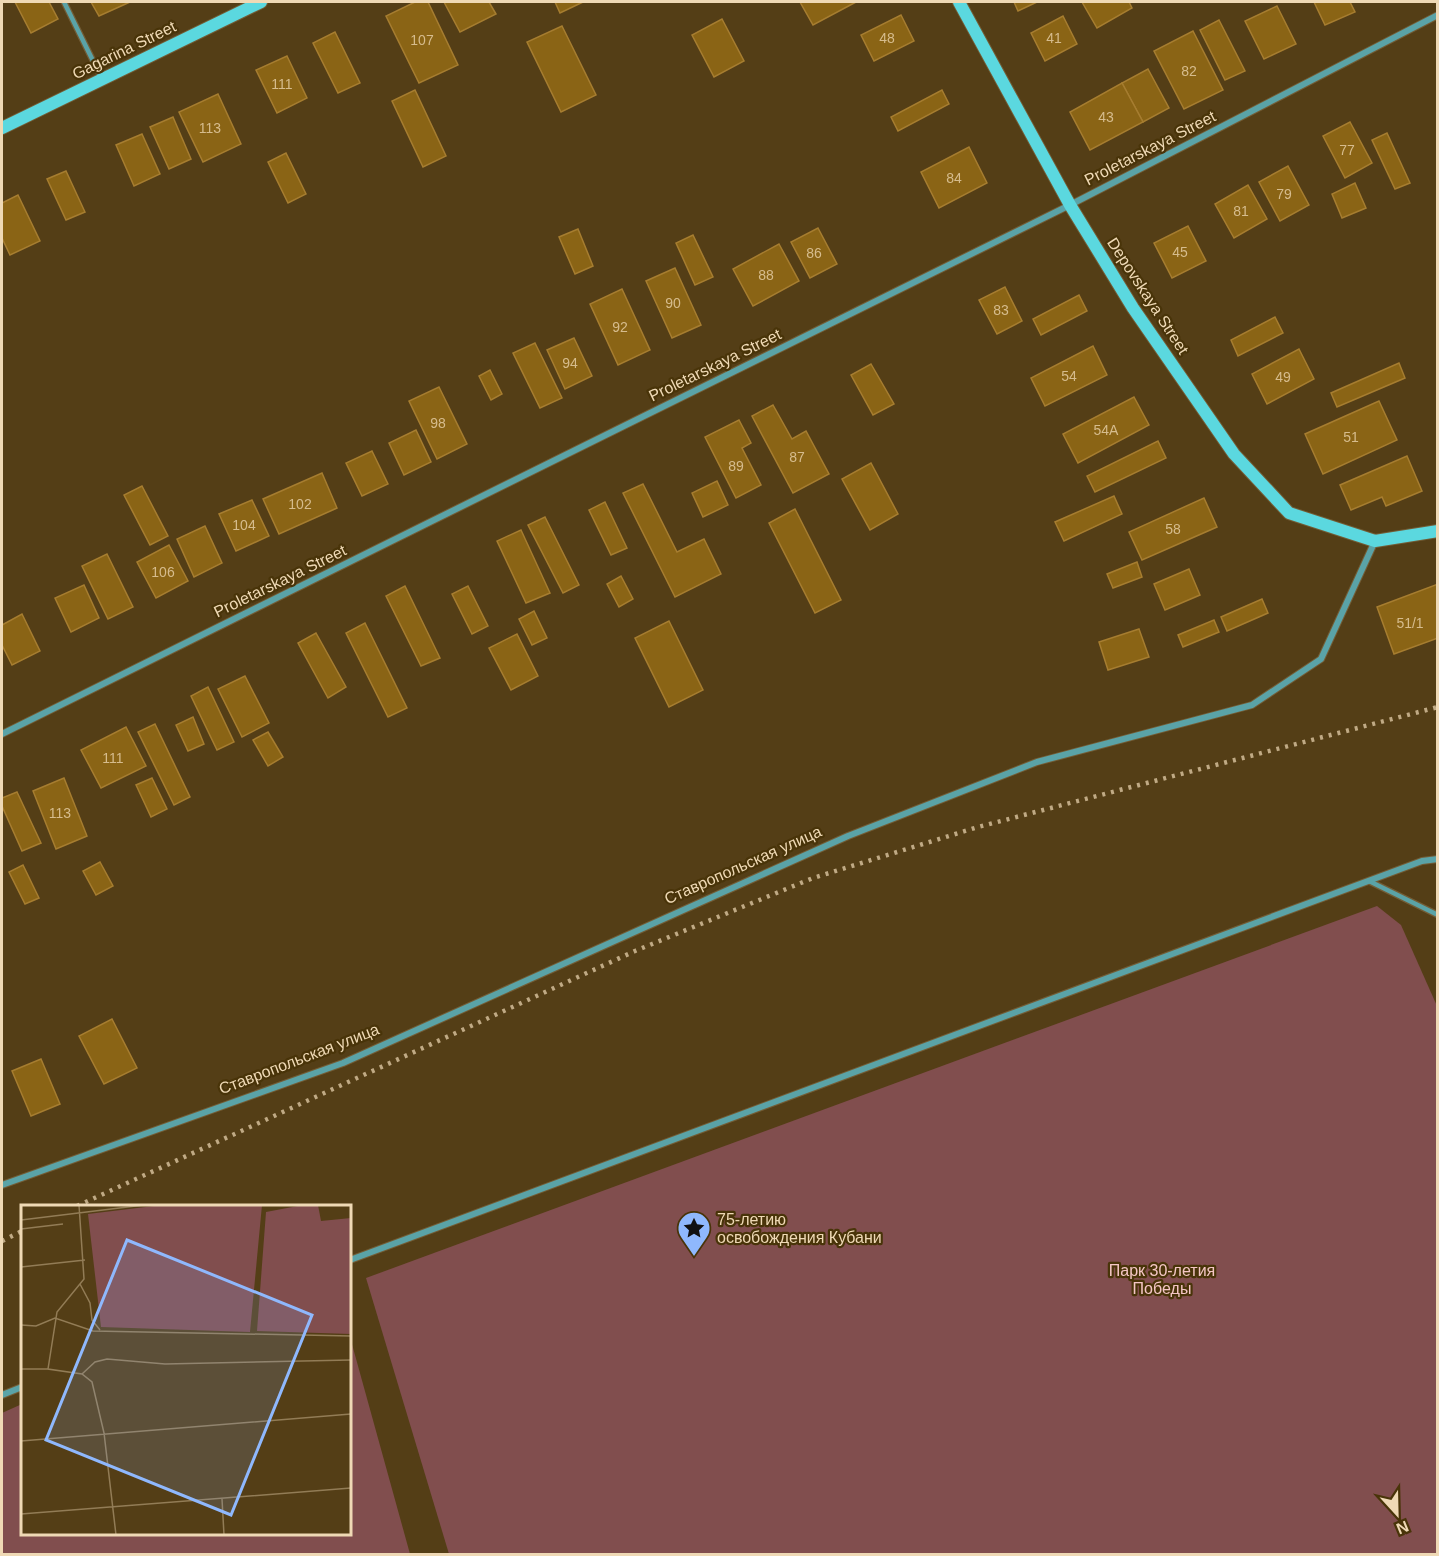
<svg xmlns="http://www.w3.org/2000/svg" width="1439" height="1556" font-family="Helvetica,sans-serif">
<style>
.green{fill:#814e4e}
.building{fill:#8a6415;stroke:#a67d30;stroke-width:1.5}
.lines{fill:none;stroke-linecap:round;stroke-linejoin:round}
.lane-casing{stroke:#735d36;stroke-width:7}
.street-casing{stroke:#735d36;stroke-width:8}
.secondary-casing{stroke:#735d36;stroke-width:14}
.lane{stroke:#5aa3a7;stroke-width:4.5}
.street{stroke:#5aa3a7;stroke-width:6}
.secondary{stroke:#5bd8df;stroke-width:12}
.rail{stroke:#c0aa85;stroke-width:4.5;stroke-dasharray:3 6;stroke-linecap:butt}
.labels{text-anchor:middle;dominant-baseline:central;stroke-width:4.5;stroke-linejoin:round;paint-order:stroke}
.number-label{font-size:14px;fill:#d6bc8d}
.street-label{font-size:16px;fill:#efd9b5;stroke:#493409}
.poi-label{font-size:16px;fill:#efd9b5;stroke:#493409;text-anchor:start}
.park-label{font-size:16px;fill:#f4c6c5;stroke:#493409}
.inset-road{fill:none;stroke:#927c56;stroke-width:1.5}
.view{fill:#8fb8fd;fill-opacity:0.15;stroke:#8fb8fd;stroke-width:3}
.inset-edge{fill:none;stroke:#efd9b5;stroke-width:3}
</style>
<rect width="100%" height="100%" fill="#543e16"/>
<!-- green -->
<g class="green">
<path d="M1377,906l24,19 36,81v548h-988l-83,-276z"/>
<path d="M350,1337l60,217h-408v-141l20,-9v130h328z"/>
</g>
<!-- building -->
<g class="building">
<path d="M15,2h34l9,17 -27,14z"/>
<path d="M91,2h39l-31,14z"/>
<path d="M415,2h13l30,63 -39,18 -33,-67z"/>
<path d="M444,2h45l7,12 -36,18z"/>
<path d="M555,2h28l-23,11z"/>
<path d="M800,2h56l-43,23z"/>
<path d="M1014,2h23l-19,9z"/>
<path d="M1082,2h47l3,6 -35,20z"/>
<path d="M1314,2h36l5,10 -30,13z"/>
<path d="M1277,6l19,38 -32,15 -19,-38z"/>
<path d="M901,15l13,26 -40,20 -13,-26z"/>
<path d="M1063,16l14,28 -32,17 -14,-28z"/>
<path d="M722,19l22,42 -30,16 -22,-42z"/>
<path d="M1219,20l26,51 -20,9 -25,-50z"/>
<path d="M562,26l34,69 -35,17 -34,-70z"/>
<path d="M1193,31l30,59 -39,19 -30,-58z"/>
<path d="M335,32l25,51 -22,10 -25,-50z"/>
<path d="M287,56l20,42 -30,15 -21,-43z"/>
<path d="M1148,69l21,39 -26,14 -21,-39z"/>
<path d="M1122,83l21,39 -53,28 -20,-38z"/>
<path d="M415,90l31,66 -23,11 -31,-66z"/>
<path d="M942,90l7,14 -51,27 -7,-14z"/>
<path d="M218,94l23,50 -38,18 -24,-50z"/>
<path d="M173,117l18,42 -22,10 -19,-42z"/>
<path d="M1350,122l22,41 -27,15 -22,-42z"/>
<path d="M1387,133l23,50 -15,6 -23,-49z"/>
<path d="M142,134l18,40 -26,12 -18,-41z"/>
<path d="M969,147l18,36 -48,25 -18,-36z"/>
<path d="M286,153l20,41 -18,9 -20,-41z"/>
<path d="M1288,166l21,39 -29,16 -21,-39z"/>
<path d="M66,171l19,41 -19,8 -19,-41z"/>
<path d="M1355,183l11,25 -24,10 -10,-24z"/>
<path d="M1248,185l19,34 -33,19 -19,-34z"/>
<path d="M18,195l22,46 -30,14 -8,-17v-35z"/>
<path d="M1188,226l18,35 -34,17 -18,-35z"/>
<path d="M818,228l19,36 -27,14 -19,-36z"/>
<path d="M578,229l15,37 -18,8 -16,-37z"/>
<path d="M693,235l20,42 -18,8 -19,-42z"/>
<path d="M779,244l20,37 -46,25 -20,-37z"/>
<path d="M675,268l26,57 -29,13 -26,-57z"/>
<path d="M1005,287l17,34 -25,13 -18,-34z"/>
<path d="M622,289l28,61 -32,15 -28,-61z"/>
<path d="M1079,295l8,16 -46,24 -8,-16z"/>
<path d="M1275,317l8,16 -45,23 -7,-16z"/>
<path d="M574,338l18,38 -27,13 -18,-39z"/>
<path d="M535,343l27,55 -22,10 -27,-55z"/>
<path d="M1093,346l14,29 -62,31 -14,-28z"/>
<path d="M1299,349l15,30 -47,25 -15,-30z"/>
<path d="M1399,363l6,15 -68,29 -6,-14z"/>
<path d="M871,364l23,40 -21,11 -22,-40z"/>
<path d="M490,370l12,24 -11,6 -12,-24z"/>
<path d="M439,387l28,57 -30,15 -28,-58z"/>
<path d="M1134,397l15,28 -71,38 -15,-29z"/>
<path d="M1379,401l18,39 -74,34 -18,-40z"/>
<path d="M773,405l19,34 14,-8 23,43 -36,19 -41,-77z"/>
<path d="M739,420l12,23 -9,5 19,37 -25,13 -31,-61z"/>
<path d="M416,430l15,32 -27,13 -15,-32z"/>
<path d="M1158,441l8,17 -71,34 -8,-16z"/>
<path d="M372,451l16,33 -26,12 -16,-33z"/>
<path d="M1407,456l15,35 -36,15 -4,-9 -31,13 -11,-25z"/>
<path d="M871,463l27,51 -28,16 -28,-51z"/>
<path d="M322,473l15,35 -58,26 -16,-35z"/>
<path d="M717,481l11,24 -25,12 -11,-24z"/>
<path d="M643,484l34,68 27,-13 17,35 -46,23 -52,-104z"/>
<path d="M142,486l26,50 -18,9 -26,-50z"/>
<path d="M1114,496l8,18 -58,27 -9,-19z"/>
<path d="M1204,498l13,29 -75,33 -13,-28z"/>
<path d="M252,500l17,36 -33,15 -17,-37z"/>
<path d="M605,502l22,46 -16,7 -22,-45z"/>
<path d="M795,509l46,91 -26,13 -46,-90z"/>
<path d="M545,517l34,68 -16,8 -35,-68z"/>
<path d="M205,526l17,37 -28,14 -17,-38z"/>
<path d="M521,530l29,63 -24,10 -29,-62z"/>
<path d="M169,545l19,36 -32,17 -19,-36z"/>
<path d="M107,554l26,53 -25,12 -26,-53z"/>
<path d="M1137,562l5,15 -29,11 -6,-14z"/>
<path d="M1189,569l11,26 -35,15 -11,-26z"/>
<path d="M621,576l12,23 -14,8 -12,-23z"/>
<path d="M1438,584v54l-44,16 -17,-47z"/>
<path d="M84,585l15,33 -28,14 -16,-34z"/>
<path d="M405,586l35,72 -19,8 -35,-70z"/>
<path d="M468,586l20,40 -16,8 -20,-40z"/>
<path d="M1262,599l6,14 -41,18 -6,-14z"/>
<path d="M534,611l13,27 -15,7 -13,-26z"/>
<path d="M22,614l18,37 -28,14 -10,-20v-20z"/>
<path d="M1214,620l5,12 -36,15 -5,-12z"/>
<path d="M669,621l34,69 -34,17 -34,-69z"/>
<path d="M365,623l42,85 -19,9 -42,-84z"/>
<path d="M1139,629l10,28 -41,13 -9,-28z"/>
<path d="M316,633l30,54 -18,11 -30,-55z"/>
<path d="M517,634l21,42 -27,14 -22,-42z"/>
<path d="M245,676l24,47 -27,14 -24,-48z"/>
<path d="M208,687l26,55 -17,8 -26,-54z"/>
<path d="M193,717l11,27 -16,7 -12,-26z"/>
<path d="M155,724l35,73 -16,8 -36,-73z"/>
<path d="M126,727l20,39 -45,22 -20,-38z"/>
<path d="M268,732l15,25 -15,9 -15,-26z"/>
<path d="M64,778l23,58 -31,13 -23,-58z"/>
<path d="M152,778l15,31 -16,8 -15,-32z"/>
<path d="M17,792l24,51 -19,8 -20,-45v-8z"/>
<path d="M100,862l13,24 -17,9 -13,-24z"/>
<path d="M23,865l16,33 -14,6 -16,-32z"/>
<path d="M112,1019l25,49 -33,16 -25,-48z"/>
<path d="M41,1059l19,45 -29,12 -19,-45z"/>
</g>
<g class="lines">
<defs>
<g id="lane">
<path d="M64,2l37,75"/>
<path d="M1369,881l69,34"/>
</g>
<g id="street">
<path d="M2,734l1068,-529 368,-190"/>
<path d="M2,1185l341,-122 505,-227 189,-74 215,-57 69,-46 54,-118"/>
<path d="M350,1260l1072,-399 16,-2"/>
<path d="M2,1395l20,-8"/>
</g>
<g id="secondary">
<path d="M959,2l111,203 63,103 101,146 55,59 86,28 63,-10"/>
<path d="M2,128l259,-126"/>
</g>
</defs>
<!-- lane casing -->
<use href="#lane" class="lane-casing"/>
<!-- street casing -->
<use href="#street" class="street-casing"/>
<!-- secondary casing -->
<use href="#secondary" class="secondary-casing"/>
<!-- lane -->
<use href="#lane" class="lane"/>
<!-- street -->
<use href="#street" class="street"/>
<!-- secondary -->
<use href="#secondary" class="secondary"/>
<!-- rail -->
<g class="rail">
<path d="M77,1206l558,-255 178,-73 165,-51 460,-120"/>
<path d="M2,1241l20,-10"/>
</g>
</g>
<!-- icons -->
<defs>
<symbol id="sight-pin" viewBox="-11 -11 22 30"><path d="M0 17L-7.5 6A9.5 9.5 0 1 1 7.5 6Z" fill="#8fb8fd" stroke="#493409"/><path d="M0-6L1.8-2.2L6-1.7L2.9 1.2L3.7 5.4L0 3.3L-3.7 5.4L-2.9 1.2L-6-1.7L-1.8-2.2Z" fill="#111"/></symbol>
</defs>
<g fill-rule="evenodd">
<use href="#sight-pin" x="675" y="1209" width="38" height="52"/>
</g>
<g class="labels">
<!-- number labels -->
<g class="number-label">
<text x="887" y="38">48</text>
<text x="1054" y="38">41</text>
<text x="422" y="40">107</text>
<text x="1189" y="71">82</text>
<text x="282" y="84">111</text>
<text x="1106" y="117">43</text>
<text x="210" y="128">113</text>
<text x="1347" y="150">77</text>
<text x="954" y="178">84</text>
<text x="1284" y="194">79</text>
<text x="1241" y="211">81</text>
<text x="1180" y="252">45</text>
<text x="814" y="253">86</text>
<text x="766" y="275">88</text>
<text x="673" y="303">90</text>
<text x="1001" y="310">83</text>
<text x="620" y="327">92</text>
<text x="570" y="363">94</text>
<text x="1069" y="376">54</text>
<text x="1283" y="377">49</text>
<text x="438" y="423">98</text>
<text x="1106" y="430">54А</text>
<text x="1351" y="437">51</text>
<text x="797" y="457">87</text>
<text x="736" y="466">89</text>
<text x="300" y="504">102</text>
<text x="244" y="525">104</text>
<text x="1173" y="529">58</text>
<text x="163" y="572">106</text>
<text x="1410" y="623">51/1</text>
<text x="113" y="758">111</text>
<text x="60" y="813">113</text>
</g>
<!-- street labels -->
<g class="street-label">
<text transform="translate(124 50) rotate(-26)">Gagarina Street</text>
<text transform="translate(1150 148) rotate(-27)">Proletarskaya Street</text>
<text transform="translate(1148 296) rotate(57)">Depovskaya Street</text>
<text transform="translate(715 365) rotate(-26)">Proletarskaya Street</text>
<text transform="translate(280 581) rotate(-26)">Proletarskaya Street</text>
<text transform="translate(743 865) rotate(-24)">Ставропольская улица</text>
<text transform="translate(299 1059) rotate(-21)">Ставропольская улица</text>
</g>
<!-- poi labels -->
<g class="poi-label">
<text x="717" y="1219">75-летию<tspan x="717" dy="18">освобождения Кубани</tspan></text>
</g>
<!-- park labels -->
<g class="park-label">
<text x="1162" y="1270">Парк 30-летия<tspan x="1162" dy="18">Победы</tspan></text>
</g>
</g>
<!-- overview -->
<g transform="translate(21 1205)">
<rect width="330" height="330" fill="#543e16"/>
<path d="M141,0h100l-12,127 -149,-5 -13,-113zM282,0h15l3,16 30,-3v116l-94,-3 9,-119z" fill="#814e4e"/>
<path class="inset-road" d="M58,0l5,74 -27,33 -9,57 34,5 10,8 12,51 12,102M0,15l123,-15M0,24l42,-5M0,62l64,-7M59,79l10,19 2,17 8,10M0,120l15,1 19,-8 38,13 258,5M0,164h27M61,169l13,-12 12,-3 58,5 186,-4M0,236l330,-27M201,294l2,36M0,309l330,-26"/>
<path class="view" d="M106,35l185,75 -81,200 -185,-75z"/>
<rect width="330" height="330" class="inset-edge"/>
</g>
<!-- border -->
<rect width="1439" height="1556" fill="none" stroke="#efd9b5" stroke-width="6"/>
<!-- north arrow -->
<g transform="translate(1397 1514) rotate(158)" stroke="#493409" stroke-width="4.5" paint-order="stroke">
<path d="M0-4.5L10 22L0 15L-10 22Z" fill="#efd9b5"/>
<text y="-9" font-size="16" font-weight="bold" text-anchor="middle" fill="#efd9b5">N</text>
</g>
</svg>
